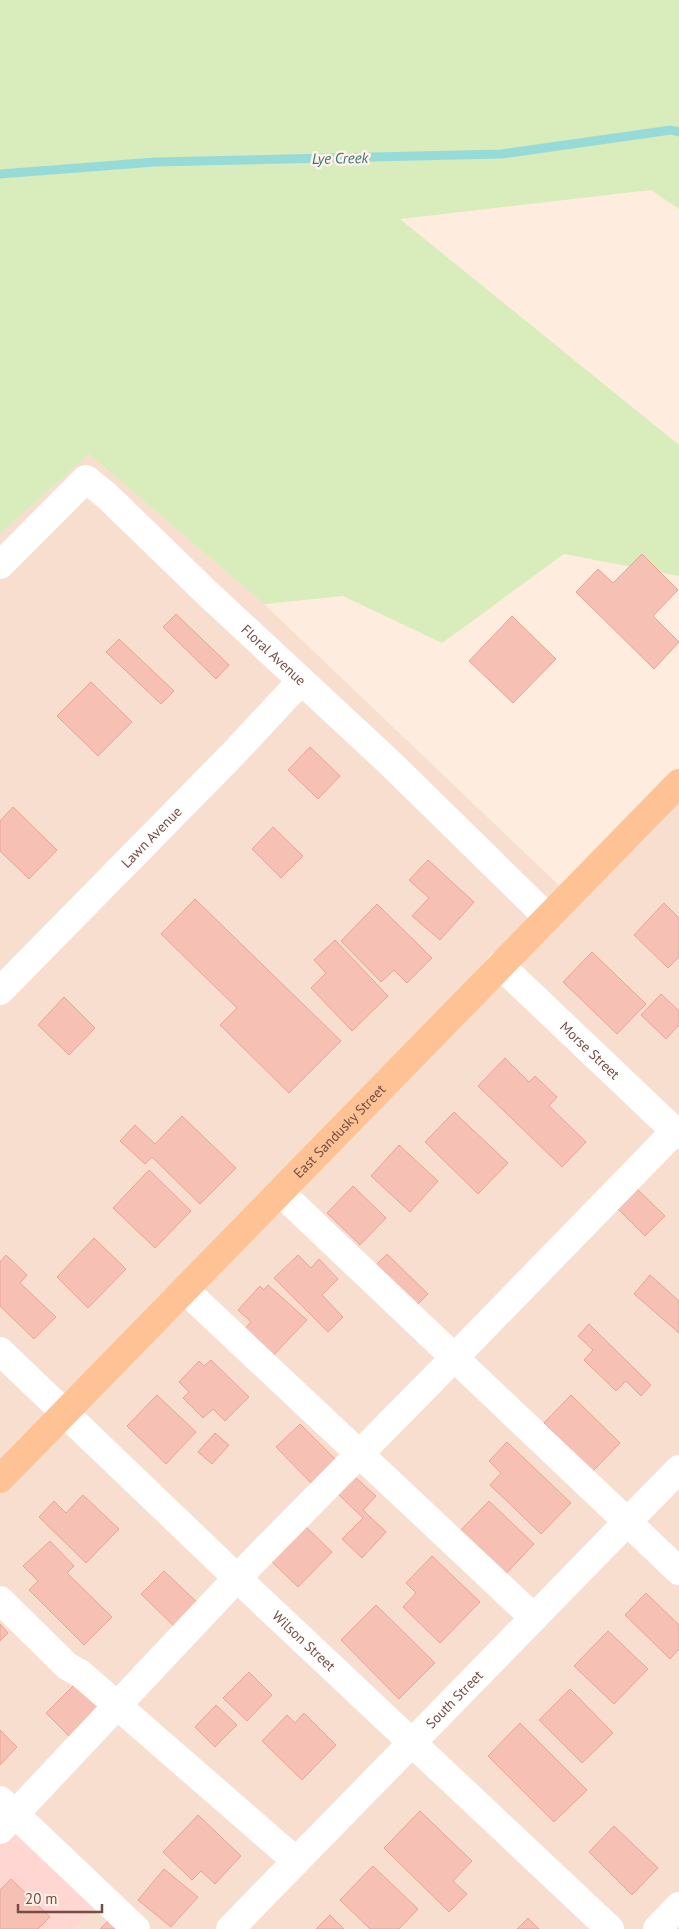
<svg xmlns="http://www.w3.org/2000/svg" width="679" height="1929" font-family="'PT Sans',sans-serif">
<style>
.residential{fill:#f8decf}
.commercial{fill:#ffd6d2}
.green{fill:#d9ecbc}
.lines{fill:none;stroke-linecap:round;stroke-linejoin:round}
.stream{stroke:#97dbd8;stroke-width:9}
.building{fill:#f6c1b4;stroke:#eaa393}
.minor{stroke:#fff;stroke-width:28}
.major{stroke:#ffc295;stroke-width:28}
.labels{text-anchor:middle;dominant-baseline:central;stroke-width:5;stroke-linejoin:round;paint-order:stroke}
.street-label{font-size:14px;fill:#764c45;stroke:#fff1e7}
.water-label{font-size:15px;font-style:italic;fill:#357674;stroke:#fff1e7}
</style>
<rect width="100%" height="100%" fill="#feecde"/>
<!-- residential -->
<path class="residential" d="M89,454l175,150 305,291 110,-112v1146h-605l29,-31 -103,-107v-1257z"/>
<!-- commercial -->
<path class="commercial" d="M0,1799l103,99 -29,31h-74z"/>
<!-- green -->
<path class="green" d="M0,0h679v209l-28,-19 -251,29 279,226v131l-115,-22 -122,89 -99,-47 -79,8 -175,-150 -89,80z"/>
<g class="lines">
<!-- stream -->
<path class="stream" d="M0,174l155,-12 347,-8 169,-24 8,2"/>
</g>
<!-- building -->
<g class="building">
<path d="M642,554l36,36 -25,26 26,26 -25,27 -78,-77 22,-23 15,14z"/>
<path d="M176,614l53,51 -13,14 -53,-52z"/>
<path d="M512,616l44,43 -43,44 -44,-42z"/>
<path d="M119,639l55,52 -13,13 -55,-52z"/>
<path d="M91,682l41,40 -34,34 -41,-40z"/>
<path d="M310,747l30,29 -22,23 -30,-29z"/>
<path d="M13,807l44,43 -28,29 -29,-28v-30z"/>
<path d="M273,827l30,29 -22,22 -29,-29z"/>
<path d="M428,860l46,42 -34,38 -28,-24 17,-18 -20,-18z"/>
<path d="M195,899l146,142 -52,52 -69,-68 17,-17 -76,-74z"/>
<path d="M664,903l15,15v39l-11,11 -34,-33z"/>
<path d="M377,904l55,54 -25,25 -13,-13 -13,12 -40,-41z"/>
<path d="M335,940l53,56 -36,35 -41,-43 15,-15 -12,-13z"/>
<path d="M592,952l54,52 -29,30 -54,-52z"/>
<path d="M661,994l18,17v14l-13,14 -25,-24z"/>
<path d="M64,997l31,31 -26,27 -31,-30z"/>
<path d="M505,1058l24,24 6,-6 22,21 -8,9 37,36 -24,25 -84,-81z"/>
<path d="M454,1112l54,51 -30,31 -53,-52z"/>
<path d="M182,1116l54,52 -36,36 -48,-47 -7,7 -25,-23 15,-16 20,19z"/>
<path d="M399,1145l39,36 -28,31 -39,-36z"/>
<path d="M149,1170l42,41 -36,37 -42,-40z"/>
<path d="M353,1186l33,32 -26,27 -33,-32z"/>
<path d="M635,1187l30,29 -20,20 -29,-29z"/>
<path d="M94,1238l32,31 -38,39 -31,-31z"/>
<path d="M387,1254l41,40 -17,17 -41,-40z"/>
<path d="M6,1255l21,20 -7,8 36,34 -22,22 -34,-33v-44z"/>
<path d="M298,1255l13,13 8,-9 19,20 -16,16 21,22 -15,15 -54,-54z"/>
<path d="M650,1275l29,26v32l-45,-39z"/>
<path d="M268,1285l39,35 -39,41 -28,-27 11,-12 -13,-12 22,-24 4,4z"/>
<path d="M589,1324l62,61 -10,11 -15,-15 -10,10 -32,-31 9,-10 -15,-14z"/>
<path d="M211,1360l38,37 -24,24 -12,-12 -10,9 -20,-20 6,-6 -10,-10 20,-21 5,5z"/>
<path d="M157,1395l39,37 -30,32 -39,-38z"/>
<path d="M571,1395l49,48 -27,28 -49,-48z"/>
<path d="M300,1424l37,37 -24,24 -37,-38z"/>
<path d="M215,1433l14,12 -17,19 -14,-12z"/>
<path d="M507,1442l64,61 -30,31 -51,-49 11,-12 -12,-12z"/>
<path d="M355,1477l21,19 -13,14 23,22 -24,26 -20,-19 21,-21 -25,-24z"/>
<path d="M83,1495l36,34 -33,34 -47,-46 15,-16 12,12z"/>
<path d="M489,1501l45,43 -34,36 -45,-44z"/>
<path d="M305,1526l27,26 -34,35 -27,-26z"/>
<path d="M50,1541l24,25 -7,7 45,44 -28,28 -55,-55 9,-9 -15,-15z"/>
<path d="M432,1556l48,46 -40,41 -37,-36 13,-14 -10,-10z"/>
<path d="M164,1571l36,34 -23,24 -36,-35z"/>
<path d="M646,1593l33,32v24l-9,10 -45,-44z"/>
<path d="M376,1605l59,58 -36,36 -58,-59z"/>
<path d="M0,1624l8,9 -8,8z"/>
<path d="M608,1631l40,38 -34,35 -40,-38z"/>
<path d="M249,1672l23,23 -25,26 -24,-23z"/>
<path d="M80,1679l24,24 -34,34 -24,-24z"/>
<path d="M570,1689l43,44 -31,30 -43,-43z"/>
<path d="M216,1705l21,20 -22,22 -20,-20z"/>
<path d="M304,1713l32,32 -34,35 -40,-39 25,-26 8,8z"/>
<path d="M520,1723l67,67 -33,32 -66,-66z"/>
<path d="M0,1730l17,17 -17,18z"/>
<path d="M420,1811l52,50 -19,20 14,13 -18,18 -65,-64z"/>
<path d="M198,1815l43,41 -26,28 -14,-13 -9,9 -29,-28z"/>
<path d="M614,1826l44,42 -26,27 -43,-43z"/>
<path d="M373,1866l45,43 -19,20h-29l-30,-29z"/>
<path d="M164,1869l34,28 -27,30 -33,-27z"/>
<path d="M11,1879l39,38 -12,12h-38v-39z"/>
<path d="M330,1915l14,14h-28z"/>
<path d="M112,1917l12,12h-24z"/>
<path d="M528,1918l11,11h-22z"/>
</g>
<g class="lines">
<!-- minor -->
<g class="minor">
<path id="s1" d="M0,565l86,-86 21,17 100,97 183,170 157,154"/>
<path id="s2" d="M500,965l179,170"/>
<path id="s3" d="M0,991l232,-236 69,-74"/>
<path d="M280,1192l399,379"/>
<path d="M185,1290l349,328"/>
<path id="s4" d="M0,1351l237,227 373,351"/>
<path d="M0,1600l67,66 14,8 215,187"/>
<path d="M0,1800l136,129"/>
<path d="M0,1830l237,-252 218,-221 220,-226"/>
<path id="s5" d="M230,1929l449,-460"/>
<path d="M657,1929l22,-23"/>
</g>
<!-- major -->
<path class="major" id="s6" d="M0,1479l679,-696"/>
</g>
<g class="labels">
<!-- street labels -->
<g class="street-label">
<text stroke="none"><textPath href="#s1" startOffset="379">Floral Avenue</textPath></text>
<text stroke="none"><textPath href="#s3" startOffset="216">Lawn Avenue</textPath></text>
<text stroke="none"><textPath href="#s2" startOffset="124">Morse Street</textPath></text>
<text stroke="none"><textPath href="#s6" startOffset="486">East Sandusky Street</textPath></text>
<text stroke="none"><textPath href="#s4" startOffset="420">Wilson Street</textPath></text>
<text stroke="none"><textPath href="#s5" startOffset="321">South Street</textPath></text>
</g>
<!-- water labels -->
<g class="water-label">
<text transform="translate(340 158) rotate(-1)">Lye Creek</text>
</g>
</g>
<!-- scale -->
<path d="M18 1904v8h84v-8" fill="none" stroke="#764c45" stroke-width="2.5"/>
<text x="25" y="1904" font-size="15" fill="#764c45" stroke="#fff1e7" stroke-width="4" paint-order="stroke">20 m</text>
</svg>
